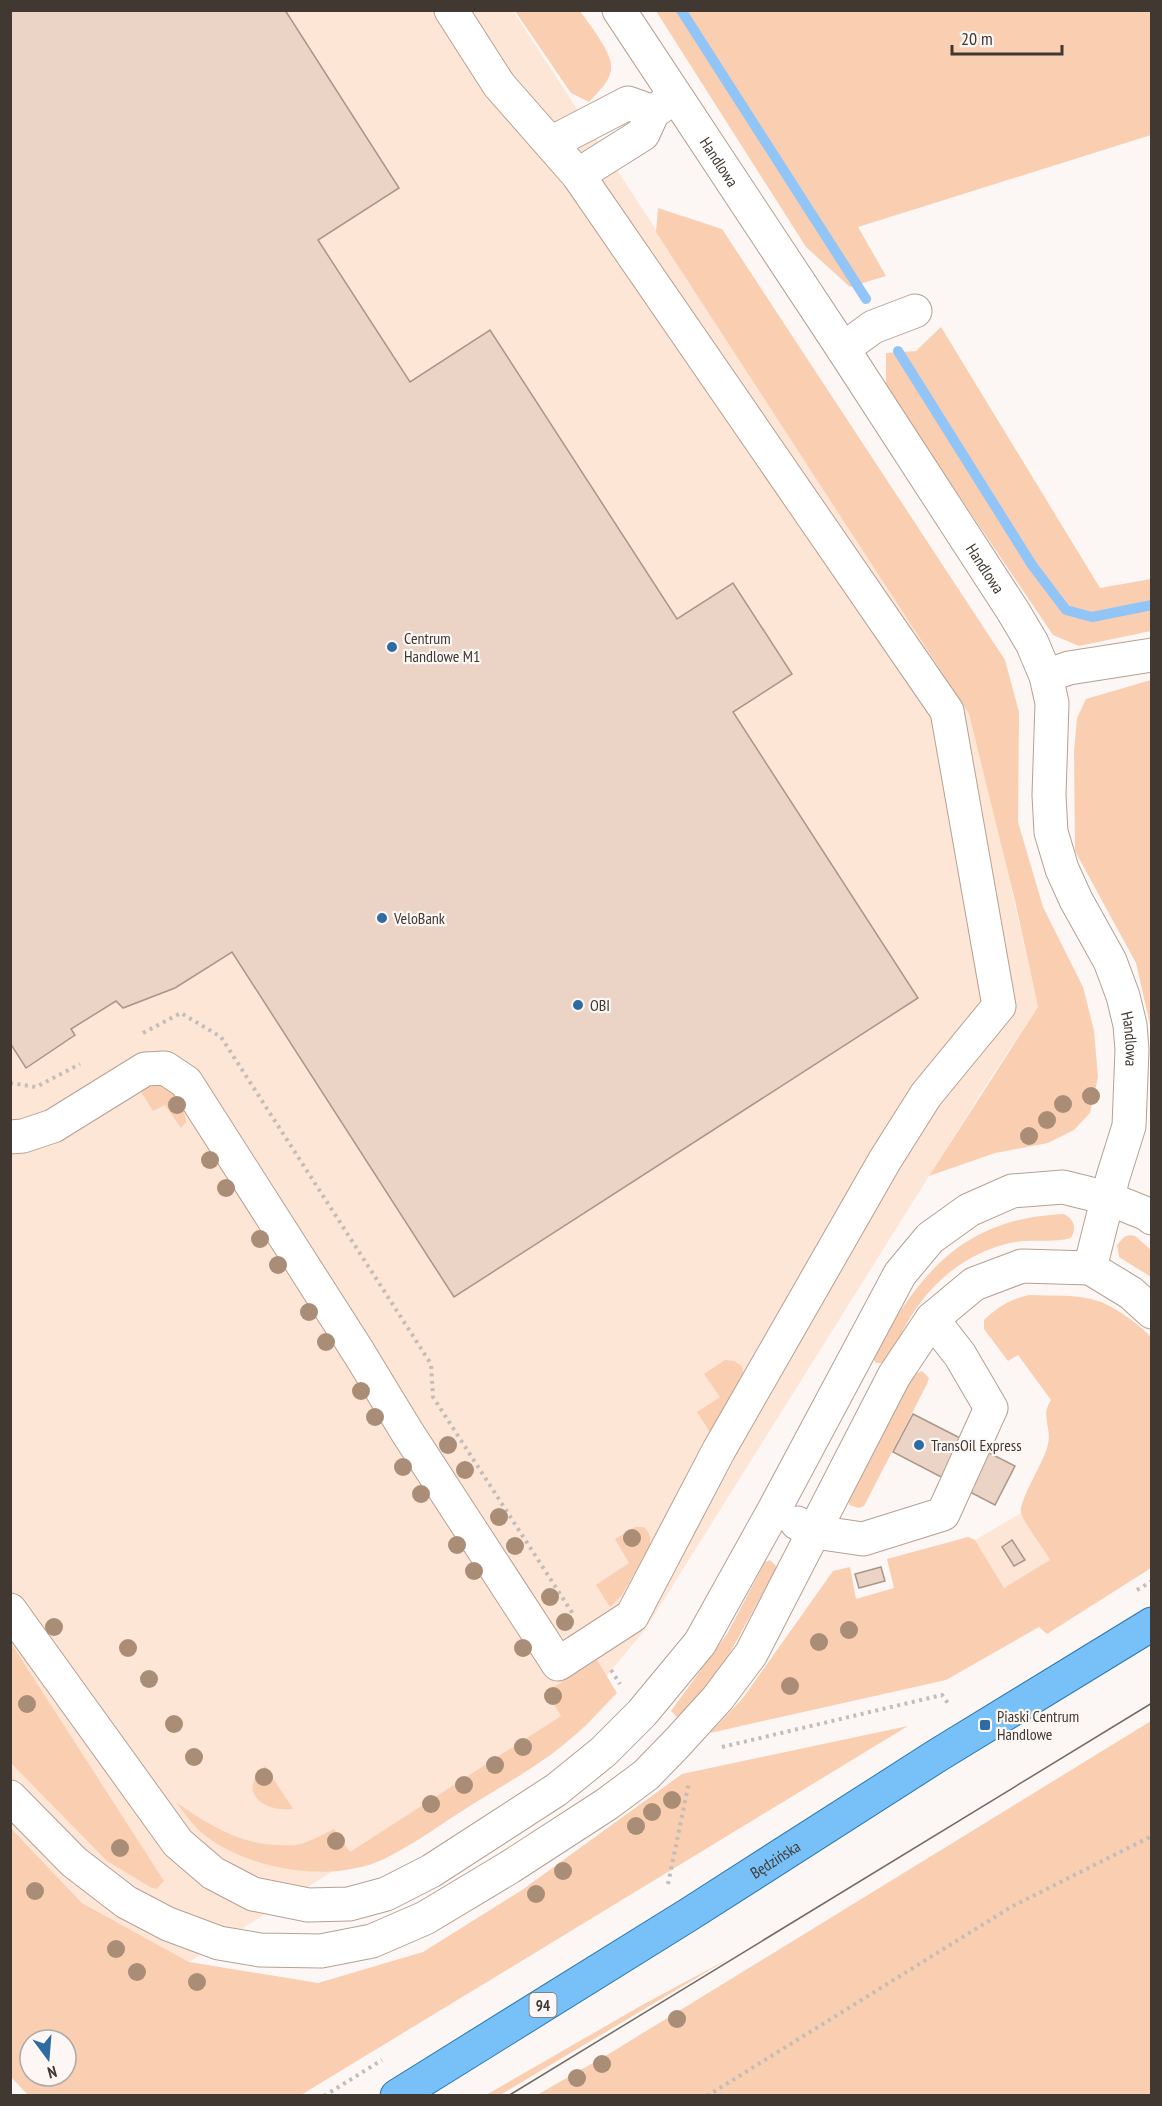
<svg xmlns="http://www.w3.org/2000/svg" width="1162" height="2106" font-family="'PT Sans Narrow',sans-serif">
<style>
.built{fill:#fee6d6}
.green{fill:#f9ceb1;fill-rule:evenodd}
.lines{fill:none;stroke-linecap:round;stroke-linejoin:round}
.stream{stroke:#91c5f8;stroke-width:10}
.building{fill:#ebd3c5;stroke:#ab9587;stroke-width:1.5}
.minor-casing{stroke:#b6a092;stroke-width:35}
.major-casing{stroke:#2a76b0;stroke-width:35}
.path{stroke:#c3bdb9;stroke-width:4;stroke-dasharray:3 4.5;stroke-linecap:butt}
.minor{stroke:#fff;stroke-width:33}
.major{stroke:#77c1f8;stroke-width:33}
.tram{stroke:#736b66;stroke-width:1.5}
.tree{fill:#aa8d76}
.poi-dot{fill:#2d6ba2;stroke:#fcf7f4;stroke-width:2}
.labels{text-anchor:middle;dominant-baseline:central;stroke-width:4.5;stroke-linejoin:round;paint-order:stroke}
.shield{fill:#fcf7f4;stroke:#79716c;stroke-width:1.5}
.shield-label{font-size:15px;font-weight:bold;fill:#413832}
.street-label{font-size:16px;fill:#413832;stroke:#fcf7f4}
.poi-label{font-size:16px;fill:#413832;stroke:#fcf7f4;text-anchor:start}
</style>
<rect width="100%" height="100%" fill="#fcf7f4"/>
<!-- built -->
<g class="built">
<path d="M11,11h502l291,445 165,258 29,115 40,178 -52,78 -341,545 -78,93 -378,239 -107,-59 -71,-76z"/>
<path d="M1021,1513l29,47 -46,29 -29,-49z"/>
</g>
<!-- green -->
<g class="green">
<path d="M515,11h65c9,13 34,43 31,59 -2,13 -14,23 -22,32l-18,-9z"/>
<path d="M656,11h495v124l-293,92 28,49 -36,11 -44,-40z"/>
<path d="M658,208l64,21 283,431 14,52 -1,110 25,85 40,80 11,44 4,46 -8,36 -16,17 -26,13 -53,10 -66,23 109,-169 -23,-106 -46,-187 -313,-482z"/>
<path d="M941,327l159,261 51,-9v52l-72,15 -26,-11 -167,-247v-35l30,-2z"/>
<path d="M1151,680h1l-1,349 -15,-66 -61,-112 -1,-100 3,-33 9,-19z"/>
<path d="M150,1084c5,0 10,0 14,2 12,5 21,24 22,36l-5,6 -16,-23 -12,6 -13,-21z"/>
<path d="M1063,1214c11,4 14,14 8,24 -18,5 -38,1 -56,4 -47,9 -84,39 -108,81 -7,13 -13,28 -22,40h-9l-2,-3v-6c47,-82 88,-135 189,-140z"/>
<path d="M1130,1235l5,1 16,14v27l-32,-20 -2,-12 7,-8z"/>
<path d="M1029,1295c22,1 48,-1 69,6 16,5 42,24 53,36v231l-104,66 -8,-7 -93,53 -236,53 33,-35 90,-127 17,-4 6,32 38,-11 -7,-29 81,-22 7,3 29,48 46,-28c-6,-11 -26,-37 -29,-47 -3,-12 24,-52 27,-69 4,-17 -8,-28 3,-44l-33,-45 -10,6 -24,-32v-9c14,-13 26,-21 45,-25z"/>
<path d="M725,1360l9,1 8,5 2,12 -33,56 -14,-22 23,-15 -16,-23z"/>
<path d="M922,1371l7,7 -2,6 -63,122 -5,2 -10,-3v-8l64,-122z"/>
<path d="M635,1527h9c5,5 7,10 6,18l-28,50 -12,12 -14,-22 33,-22 -14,-24z"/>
<path d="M770,1560l7,7 -51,93 -46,60 -9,-9 56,-77 38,-72z"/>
<path d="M11,1643l153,238 -8,8 -6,-2 -43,-26 -96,-98z"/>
<path d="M597,1660l20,33c-16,16 -31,34 -49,48 -28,24 -63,43 -95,63 -29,18 -58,40 -89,55 -51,24 -129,12 -174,-20 -15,-10 -24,-24 -34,-37 31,22 66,44 106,43 6,0 13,1 18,-1 12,-3 23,-10 34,-15l16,23 211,-136 -15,-24z"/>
<path d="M1151,1721v374h-614l75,-43z"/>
<path d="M908,1726l-607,369h-273l-17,-18v-249l71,75 107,59 129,21 105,-31 99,-62 160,-116zM30,2040h36v36h-36z"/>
<path d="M265,1766l28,43c-30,4 -57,-18 -28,-43z"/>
<path d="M730,1958l-230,137h-14l158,-91z"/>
</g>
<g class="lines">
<!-- stream -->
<g class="stream">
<path d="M681,10l185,289"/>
<path d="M898,351l134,214 34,45 26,7 60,-12"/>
</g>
</g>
<!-- building -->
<g class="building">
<path d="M10,10h275l114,178 -81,52 92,142 80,-52 187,289 56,-36 59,91 -59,38 185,286 -464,299 -222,-345 -57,36 -52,20 -7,-7 -45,28 4,6 -49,33 -16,-25z"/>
<path d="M913,1414l102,52 -20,39 -102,-53z"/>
<path d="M1012,1540l13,20 -11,6 -12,-19z"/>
<path d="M881,1567l4,14 -26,7 -4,-14z"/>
</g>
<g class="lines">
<defs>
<g id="minor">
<path id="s1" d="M619,10l224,339 170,262 19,32 14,33 6,27 -3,92 2,37 11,37 14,31 34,61 13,35 7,29 2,25 -3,76 -16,51 -23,91"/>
<path d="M551,143l77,-40 25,9"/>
<path d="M578,175l65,-41 10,-22 22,-15"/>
<path d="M843,349l30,-22 42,-16"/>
<path d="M1046,676l23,-8 83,-13"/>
<path d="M10,1137l13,-1 30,-10 92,-57 20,-1 21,14 173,271 48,79 151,232 74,-48 87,-166 166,-290 41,-65 73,-89 -52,-295 -369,-536 -79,-90 -48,-75"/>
<path d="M1090,1268l41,25 21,19"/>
<path d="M797,1523l18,9 48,7 80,-25 48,-106 -31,-53 -28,-36"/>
<path d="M10,1610l168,233 35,30 40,21 55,11 41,-1 37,-10 45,-23 125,-81 47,-38 39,-39 58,-70 74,-133 126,-236 30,-36 39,-28 43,-19 51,-4 44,11 40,16 5,4"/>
<path d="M10,1797l64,65 52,40 42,22 51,19 41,7 61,1 51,-10 53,-23 85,-51 97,-63 39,-29 32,-33 40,-44 33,-44 143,-278 38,-57 42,-35 48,-18 68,2"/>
</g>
<g id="major">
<path id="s2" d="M397,2096l291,-181 250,-160 214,-131"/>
</g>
</defs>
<!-- minor casing -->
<use href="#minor" class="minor-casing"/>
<!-- major casing -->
<use href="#major" class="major-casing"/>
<!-- path -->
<g class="path">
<path d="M143,1033l38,-20 40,24 210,327 2,33 140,217"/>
<path d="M10,1083l26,4 44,-23"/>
<path d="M1137,1590l15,-9"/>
<path d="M611,1670l9,14"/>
<path d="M722,1747l220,-52 8,11"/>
<path d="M668,1884l21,-102"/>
<path d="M324,2096l58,-36"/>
<path d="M707,2096l304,-189 141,-71"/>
</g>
<!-- minor -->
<use href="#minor" class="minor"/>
<!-- major -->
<use href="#major" class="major"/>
<!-- tram -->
<path class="tram" d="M508,2096l644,-393"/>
</g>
<!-- trees -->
<g class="tree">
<circle cx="1091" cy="1096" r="9"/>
<circle cx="1063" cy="1104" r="9"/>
<circle cx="177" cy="1105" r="9"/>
<circle cx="1047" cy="1120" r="9"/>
<circle cx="1029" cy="1136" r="9"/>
<circle cx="210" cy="1160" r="9"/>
<circle cx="226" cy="1188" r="9"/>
<circle cx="260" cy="1239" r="9"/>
<circle cx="278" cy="1265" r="9"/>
<circle cx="309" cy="1312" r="9"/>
<circle cx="326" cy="1342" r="9"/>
<circle cx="361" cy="1391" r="9"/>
<circle cx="375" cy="1417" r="9"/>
<circle cx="448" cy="1445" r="9"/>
<circle cx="403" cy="1467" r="9"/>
<circle cx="465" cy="1470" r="9"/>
<circle cx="421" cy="1494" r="9"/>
<circle cx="499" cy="1517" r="9"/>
<circle cx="632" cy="1538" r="9"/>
<circle cx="457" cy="1545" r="9"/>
<circle cx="515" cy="1546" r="9"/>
<circle cx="474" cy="1571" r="9"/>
<circle cx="550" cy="1597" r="9"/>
<circle cx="565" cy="1622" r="9"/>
<circle cx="54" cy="1627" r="9"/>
<circle cx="849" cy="1630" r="9"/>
<circle cx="819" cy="1642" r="9"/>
<circle cx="128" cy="1648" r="9"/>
<circle cx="523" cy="1648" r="9"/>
<circle cx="149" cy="1679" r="9"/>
<circle cx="790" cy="1686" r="9"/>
<circle cx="553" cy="1696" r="9"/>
<circle cx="27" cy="1704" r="9"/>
<circle cx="174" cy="1724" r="9"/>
<circle cx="523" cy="1747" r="9"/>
<circle cx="194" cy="1757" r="9"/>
<circle cx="495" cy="1765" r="9"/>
<circle cx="264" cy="1777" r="9"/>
<circle cx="464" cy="1785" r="9"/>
<circle cx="672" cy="1800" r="9"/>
<circle cx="431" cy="1804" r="9"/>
<circle cx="652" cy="1812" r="9"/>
<circle cx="636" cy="1826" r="9"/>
<circle cx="336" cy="1841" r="9"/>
<circle cx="120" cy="1848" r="9"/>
<circle cx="563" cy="1871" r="9"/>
<circle cx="35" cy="1891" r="9"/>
<circle cx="536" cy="1894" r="9"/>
<circle cx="116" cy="1949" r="9"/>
<circle cx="137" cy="1972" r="9"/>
<circle cx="197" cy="1982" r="9"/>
<circle cx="677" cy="2019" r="9"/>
<circle cx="602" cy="2064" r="9"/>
<circle cx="577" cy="2078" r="9"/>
</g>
<!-- markers -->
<g class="poi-dot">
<circle cx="392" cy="647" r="6"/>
<circle cx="382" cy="918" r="6"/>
<circle cx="578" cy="1005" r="6"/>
<circle cx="919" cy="1445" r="6"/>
<rect x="979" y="1719" width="12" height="12" rx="3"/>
</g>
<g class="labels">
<!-- shield labels -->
<rect class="shield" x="529.5" y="1993" width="27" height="24" rx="4.5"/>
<g class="shield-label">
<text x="543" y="2005">94</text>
</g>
<!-- street labels -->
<g class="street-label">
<text stroke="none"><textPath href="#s1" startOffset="182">Handlowa</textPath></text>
<text stroke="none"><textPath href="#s1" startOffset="668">Handlowa</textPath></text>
<text stroke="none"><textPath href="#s1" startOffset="1172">Handlowa</textPath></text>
<text stroke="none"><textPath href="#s2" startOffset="446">Będzińska</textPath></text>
</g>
<!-- poi labels -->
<g class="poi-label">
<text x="404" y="638">Centrum<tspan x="404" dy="18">Handlowe M1</tspan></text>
<text x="394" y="918">VeloBank</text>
<text x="590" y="1005">OBI</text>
<text x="931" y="1445">TransOil Express</text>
<text x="997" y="1716">Piaski Centrum<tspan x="997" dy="18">Handlowe</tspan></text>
</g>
</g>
<!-- border -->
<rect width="1162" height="2106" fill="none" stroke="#413832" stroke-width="24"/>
<!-- north arrow -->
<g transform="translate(48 2058) rotate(164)"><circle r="28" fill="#fcf7f4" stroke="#b1aba6" stroke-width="1.5"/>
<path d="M0-4.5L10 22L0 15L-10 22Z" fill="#2d6ba2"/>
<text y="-9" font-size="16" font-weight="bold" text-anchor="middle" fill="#413832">N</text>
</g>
<!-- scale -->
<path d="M952 45v9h110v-9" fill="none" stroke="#413832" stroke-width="3"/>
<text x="961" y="45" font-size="18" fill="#413832" stroke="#fcf7f4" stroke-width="4.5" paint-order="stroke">20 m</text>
</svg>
